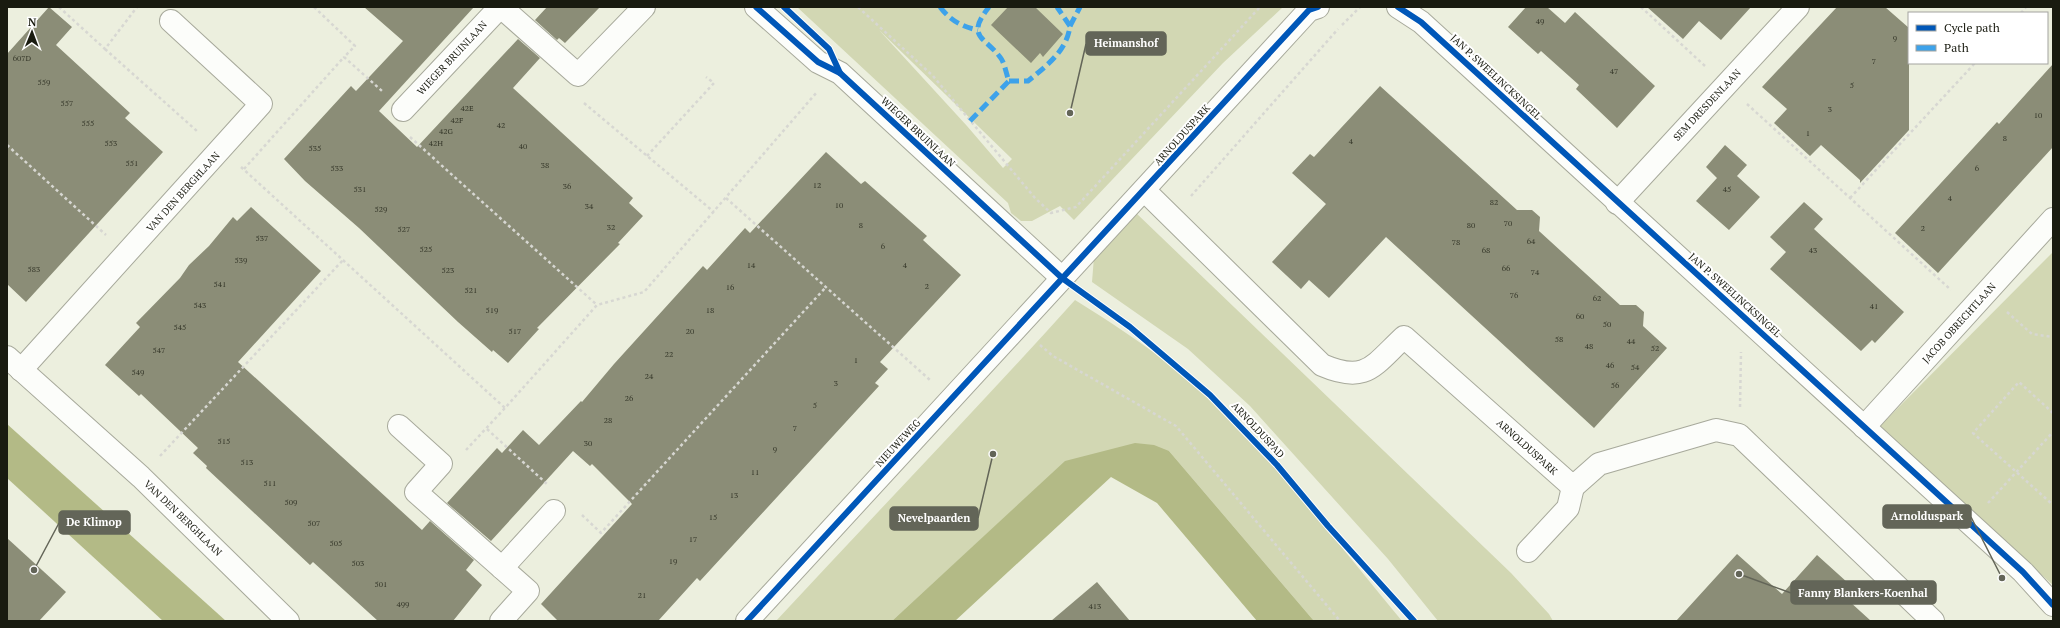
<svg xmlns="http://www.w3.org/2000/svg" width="2060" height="628" font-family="'PT Serif',serif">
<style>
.green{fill:#d2d7b3;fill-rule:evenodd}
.water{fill:#b3ba86}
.building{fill:#8b8d77}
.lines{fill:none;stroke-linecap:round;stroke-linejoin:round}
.street-casing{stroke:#a7a99b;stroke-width:24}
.secondary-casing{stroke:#a7a99b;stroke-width:24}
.path{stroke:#d7d7d2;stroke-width:2.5;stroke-dasharray:3 3;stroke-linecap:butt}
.street{stroke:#fcfdfa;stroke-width:22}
.secondary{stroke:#fcfdfa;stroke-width:22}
.quiet{stroke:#3da2ea;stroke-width:5;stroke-dasharray:10 5;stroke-linecap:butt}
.cycleway-casing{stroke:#fff;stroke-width:8}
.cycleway{stroke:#0057b8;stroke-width:6}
.labels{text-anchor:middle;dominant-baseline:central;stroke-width:4;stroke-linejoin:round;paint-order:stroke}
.number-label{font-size:8px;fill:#36382a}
.street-label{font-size:10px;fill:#191b10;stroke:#fff}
.leader{fill:none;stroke:#636558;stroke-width:1.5}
.callout-dot{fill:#636558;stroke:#fff;stroke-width:1.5}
.callout{fill:#636558;stroke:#636558;stroke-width:1.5}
.callout-label{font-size:11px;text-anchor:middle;font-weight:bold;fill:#fff}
</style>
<rect width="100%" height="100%" fill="#ecefde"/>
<!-- green -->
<g class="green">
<path d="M797,7h486l-60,56 -149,157 -14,-14 -28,15h-11l-10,-8 -3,-10zM879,30l133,129 -9,9 -36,-42z"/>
<path d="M1135,212l376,361 38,41 4,7h-115l-50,-62 -138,-153 -62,-57 -96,-67 2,-25z"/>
<path d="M2053,252v333l-175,-157z"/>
<path d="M1075,300c35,22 70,44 102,71 86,72 154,165 225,250h-88l-145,-170 -104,11 -173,159h-116c99,-107 201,-212 299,-321z"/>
</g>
<!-- water -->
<g class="water">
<path d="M7,424l219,197h-63l-156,-143z"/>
<path d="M1135,443l19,2 15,6 145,170h-57l-100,-118 -46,-26 -156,144h-63l173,-160z"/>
</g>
<!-- building -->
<g class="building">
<path d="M49,7l23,20 -16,18 74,68 -5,5 38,34 -137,150 -19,-18v-230z"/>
<path d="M364,7h110l-95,104 38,36 101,-108 22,19 -27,30 120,110 -4,5 14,13 -25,27 2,1 -83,84 2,1 -31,34 -15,-13 -1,2 -34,-30 -99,-94 -54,-47 -21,-22 67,-73 5,5 47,-50z"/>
<path d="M547,7h53l-35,36 -6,-5 -2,2 -22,-20z"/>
<path d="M1008,7h27l28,27 -20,23 -3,-4 -9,10 -40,-38z"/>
<path d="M1526,7h21l18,16 10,-11 80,74 -38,42 -41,-39 3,-4 -38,-34 -3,3 -30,-27z"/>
<path d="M1647,7h104l-30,33 -22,-19 -16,18z"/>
<path d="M1837,7h48l24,21v102l-49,53v-3l-39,-35 -11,11 -36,-33 13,-14 -25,-22z"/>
<path d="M2053,64v83l-115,126 -43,-40 102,-111 2,2z"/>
<path d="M1380,86l137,124h15l8,7 -1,14 81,74h16l8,7 -1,14 24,22 -73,80 -208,-191 -57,61 -20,-18 -8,9 -29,-27 54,-58 -34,-31 18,-19 4,3z"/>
<path d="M1725,145l22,20 -10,11 23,21 -31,33 -33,-29 21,-23 -11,-11z"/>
<path d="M826,152l35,32 4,-3 62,55 -4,4 38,35 -81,87 8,7 -13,14 4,3 -179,195 -3,-3 -39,43h-100l-17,-17 91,-100 -40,-40 -2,2 -17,-15 -82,90 -44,-38 50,-55 5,5 21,-23 16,15 42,-44 1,1 32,-38 89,-98 4,4 38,-42 5,5z"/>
<path d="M1804,202l19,17 -9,10 90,83 -29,31 -3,-3 -11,11 -91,-82 16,-17 -16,-15z"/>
<path d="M251,207l70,64 -83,91 184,168 8,-9 44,39 -8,10 16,15 -29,36h-75l-65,-59 -3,3 -104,-97 1,-2 -14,-13 5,-5 -57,-54 -2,2 -34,-31 35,-38 -4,-4 44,-45 9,-13 20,-19 24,-29 4,4z"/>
<path d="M7,538l59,54 -27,29h-32z"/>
<path d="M1737,554l45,40 35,-39 41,37 -9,9 22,20h-195z"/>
<path d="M1097,582l33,39h-79z"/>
</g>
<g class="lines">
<defs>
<g id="street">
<path d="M501,7l77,68 66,-68"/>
<path d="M403,110l97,-103"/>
<path d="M1145,191l177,174c44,19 51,1 82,-28l169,150 26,-23 117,-34 23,5 194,186"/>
<path d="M1617,203l181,-196"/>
<path d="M7,357l134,120 147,144"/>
<path d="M21,370l240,-266 -90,-83"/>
<path d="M399,426l42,38 -25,28 112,99 -27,30"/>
<path d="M1864,427l189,-208"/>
<path d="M1528,551l40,-43 5,-21"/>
<path d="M502,568l52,-57"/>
</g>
<g id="secondary">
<path d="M756,7l62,55 22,11 222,205"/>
<path d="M1398,7l23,15c200,184 403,366 602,550l30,33"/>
<path d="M747,621l562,-611 9,-3"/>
</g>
</defs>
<!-- street casing -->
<use href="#street" class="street-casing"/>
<!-- secondary casing -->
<use href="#secondary" class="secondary-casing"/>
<!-- path -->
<g class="path">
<path d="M59,7l46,42 32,-42"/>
<path d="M314,7l41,39 -11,11 38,34"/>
<path d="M858,7l75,69 102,122 16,15 25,-6 184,-200"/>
<path d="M1641,7l64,59"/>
<path d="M2021,13l5,-6"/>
<path d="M1342,25l18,-18"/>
<path d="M105,49l93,83"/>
<path d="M584,103l130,109"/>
<path d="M1747,104l204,186"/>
<path d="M410,137l187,168"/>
<path d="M7,145l99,90"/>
<path d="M647,156l67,-73 -8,-6"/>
<path d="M241,167l264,241 92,-103 47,-13 173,-200"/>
<path d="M244,169l100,-112"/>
<path d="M1191,196l147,-167"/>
<path d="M726,198l204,182"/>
<path d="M1850,198l125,-135"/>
<path d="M2007,312l25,22 21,3"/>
<path d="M1040,345l13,11 123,70 164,195"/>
<path d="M1740,407l1,-55"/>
<path d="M2053,413l-34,-31 -46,51 80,72"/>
<path d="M487,429l60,55"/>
<path d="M466,450l39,-42"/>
<path d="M160,456l183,-196"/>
<path d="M1988,503l65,-71"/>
<path d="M582,515l19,18 225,-246"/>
</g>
<!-- street -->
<use href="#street" class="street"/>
<!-- secondary -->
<use href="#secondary" class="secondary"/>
<!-- quiet -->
<g class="quiet">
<path d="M940,7c10,13 22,20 38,23"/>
<path d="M1070,26l10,-19"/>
<path d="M1009,81h19c18,-15 39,-30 42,-55l-13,-19"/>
<path d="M970,121l39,-40c-3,-7 -4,-18 -9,-24 -15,-20 -35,-20 -11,-50"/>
</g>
<defs>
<g id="cycleway">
<path d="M756,7l62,55 22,11 222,205 68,49 80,68 67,70 51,61 86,95"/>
<path d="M784,7l45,42 11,24"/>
<path d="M1398,7l23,15c200,184 403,366 602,550l30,33"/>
<path d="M747,621l562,-611 9,-3"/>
</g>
</defs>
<!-- cycleway casing -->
<use href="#cycleway" class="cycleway-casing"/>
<!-- cycleway -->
<use href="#cycleway" class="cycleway"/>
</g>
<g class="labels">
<!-- number labels -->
<g class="number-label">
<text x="1540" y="21">49</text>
<text x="1895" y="38">9</text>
<text x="22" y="58">607D</text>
<text x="1874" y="61">7</text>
<text x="1614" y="71">47</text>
<text x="44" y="82">559</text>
<text x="1852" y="85">5</text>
<text x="67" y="103">557</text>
<text x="467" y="108">42E</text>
<text x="1830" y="109">3</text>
<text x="2038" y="115">10</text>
<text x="457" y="120">42F</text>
<text x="88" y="123">555</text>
<text x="501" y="125">42</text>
<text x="446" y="131">42G</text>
<text x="1808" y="133">1</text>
<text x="2005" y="138">8</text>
<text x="1351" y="141">4</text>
<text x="111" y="143">553</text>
<text x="436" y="143">42H</text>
<text x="523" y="146">40</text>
<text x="315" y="148">535</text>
<text x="132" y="163">551</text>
<text x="545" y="165">38</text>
<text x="337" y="168">533</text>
<text x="1977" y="168">6</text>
<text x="817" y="185">12</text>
<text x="567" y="186">36</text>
<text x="360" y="189">531</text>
<text x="1727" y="189">45</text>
<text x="1950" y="198">4</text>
<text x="1494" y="202">82</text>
<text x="839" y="205">10</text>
<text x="589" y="206">34</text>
<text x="381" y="209">529</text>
<text x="1508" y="223">70</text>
<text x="861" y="225">8</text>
<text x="1471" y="225">80</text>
<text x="611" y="227">32</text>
<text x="1923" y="228">2</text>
<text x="404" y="229">527</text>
<text x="262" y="238">537</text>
<text x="1531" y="241">64</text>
<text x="1456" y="242">78</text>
<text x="883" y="246">6</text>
<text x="426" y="249">525</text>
<text x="1486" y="250">68</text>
<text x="1813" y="250">43</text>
<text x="241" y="260">539</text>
<text x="751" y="265">14</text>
<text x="905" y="265">4</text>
<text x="1506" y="268">66</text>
<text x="34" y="269">583</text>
<text x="448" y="270">523</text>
<text x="1535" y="272">74</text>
<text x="220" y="284">541</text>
<text x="927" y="286">2</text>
<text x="730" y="287">16</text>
<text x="471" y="290">521</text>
<text x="1514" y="295">76</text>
<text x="1597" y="298">62</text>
<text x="200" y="305">543</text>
<text x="1874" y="306">41</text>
<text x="492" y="310">519</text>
<text x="710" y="310">18</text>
<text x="1580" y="316">60</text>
<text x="1607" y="324">50</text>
<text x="180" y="327">545</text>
<text x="515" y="331">517</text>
<text x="690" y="331">20</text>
<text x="1559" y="339">58</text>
<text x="1631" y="341">44</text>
<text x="1589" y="346">48</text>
<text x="1655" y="348">52</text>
<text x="159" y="350">547</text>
<text x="669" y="354">22</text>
<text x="856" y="360">1</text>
<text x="1610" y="365">46</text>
<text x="1635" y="367">54</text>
<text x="138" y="372">549</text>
<text x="649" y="376">24</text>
<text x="836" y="383">3</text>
<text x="1615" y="385">56</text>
<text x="629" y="398">26</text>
<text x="815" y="405">5</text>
<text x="608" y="420">28</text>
<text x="795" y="428">7</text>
<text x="224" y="441">515</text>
<text x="588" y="443">30</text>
<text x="775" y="449">9</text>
<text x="247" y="462">513</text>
<text x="755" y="472">11</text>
<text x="270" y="483">511</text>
<text x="734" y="495">13</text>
<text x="291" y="502">509</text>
<text x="713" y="517">15</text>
<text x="314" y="523">507</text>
<text x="693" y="539">17</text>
<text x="336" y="543">505</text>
<text x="673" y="561">19</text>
<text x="358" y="563">503</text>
<text x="381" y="584">501</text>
<text x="642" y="595">21</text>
<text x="403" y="604">499</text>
<text x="1095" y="606">413</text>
</g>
<!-- street labels -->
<g class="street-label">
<text transform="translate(452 58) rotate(-47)">WIEGER BRUINLAAN</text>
<text transform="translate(1496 77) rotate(43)">JAN P. SWEELINCKSINGEL</text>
<text transform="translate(1707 105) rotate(-47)">SEM DRESDENLAAN</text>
<text transform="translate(918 132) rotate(43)">WIEGER BRUINLAAN</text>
<text transform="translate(1182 135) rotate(-48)">ARNOLDUSPARK</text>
<text transform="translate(183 192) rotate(-48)">VAN DEN BERGHLAAN</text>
<text transform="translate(1735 295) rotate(42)">JAN P. SWEELINCKSINGEL</text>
<text transform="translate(1959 323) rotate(-48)">JACOB OBRECHTLAAN</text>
<text transform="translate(1258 430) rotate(47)">ARNOLDUSPAD</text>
<text transform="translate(898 443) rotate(-47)">NIEUWEWEG</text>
<text transform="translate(1527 447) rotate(42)">ARNOLDUSPARK</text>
<text transform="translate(183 518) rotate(44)">VAN DEN BERGHLAAN</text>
</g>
</g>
<!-- callouts -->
<path class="leader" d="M1070 113L1086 44M2002 578L1971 517M993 454L978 518M34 570L59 523M1739 574L1791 593"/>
<g class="callout-dot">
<circle cx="1070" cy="113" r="4"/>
<circle cx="2002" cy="578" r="4"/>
<circle cx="993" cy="454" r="4"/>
<circle cx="34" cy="570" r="4"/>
<circle cx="1739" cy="574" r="4"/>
</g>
<g class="callout">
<rect x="1086" y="32" width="80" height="23" rx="4"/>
<rect x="1883" y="505" width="88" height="23" rx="4"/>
<rect x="890" y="507" width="88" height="23" rx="4"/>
<rect x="59" y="511" width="71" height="23" rx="4"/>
<rect x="1791" y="581" width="145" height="23" rx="4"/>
</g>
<g class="callout-label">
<text x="1126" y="47">Heimanshof</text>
<text x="1927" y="520">Arnolduspark</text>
<text x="934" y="522">Nevelpaarden</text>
<text x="94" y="526">De Klimop</text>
<text x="1863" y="597">Fanny Blankers-Koenhal</text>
</g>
<!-- border -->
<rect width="2060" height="628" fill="none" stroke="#191b10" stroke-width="16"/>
<!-- legend -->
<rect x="1908" y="12" width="140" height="52" fill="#ffffff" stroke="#a3a49f"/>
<rect x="1916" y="25" width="20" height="6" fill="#0057b8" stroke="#a3a49f"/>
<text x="1944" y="32" font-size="12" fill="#191b10">Cycle path</text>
<rect x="1916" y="45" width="20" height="6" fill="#3da2ea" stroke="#a3a49f"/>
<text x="1944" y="52" font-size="12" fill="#191b10">Path</text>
<!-- north arrow -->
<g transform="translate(32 32) rotate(1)" stroke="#ffffff" stroke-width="3" paint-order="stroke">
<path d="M0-3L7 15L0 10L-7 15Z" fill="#191b10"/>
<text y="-6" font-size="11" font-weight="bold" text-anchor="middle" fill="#191b10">N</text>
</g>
</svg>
